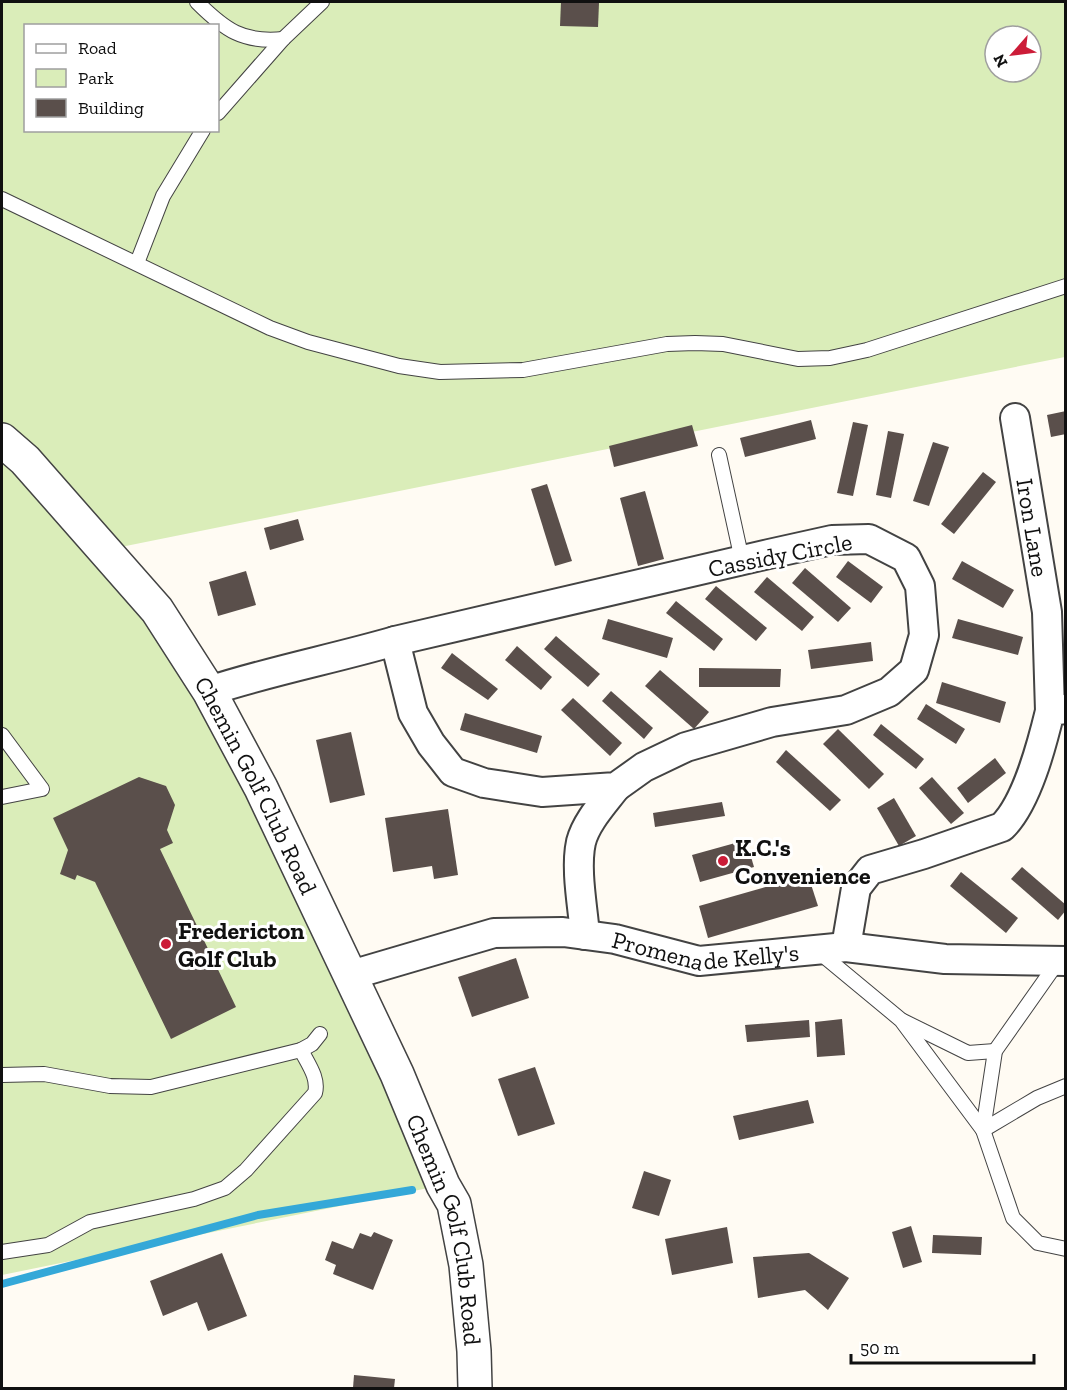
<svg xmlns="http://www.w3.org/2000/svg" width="1067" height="1390" font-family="'Zilla Slab',serif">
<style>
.green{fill:#daedb9;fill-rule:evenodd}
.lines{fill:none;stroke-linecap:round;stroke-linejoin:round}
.stream{stroke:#34a8d8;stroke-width:8}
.building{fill:#5a4f4b}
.service-casing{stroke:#434343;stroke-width:16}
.minor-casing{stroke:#434343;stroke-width:32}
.tertiary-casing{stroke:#434343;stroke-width:36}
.service{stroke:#fff;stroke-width:14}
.minor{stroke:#fff;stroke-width:28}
.tertiary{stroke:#fff;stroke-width:33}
.poi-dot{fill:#cc1c38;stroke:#fff;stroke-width:2}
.labels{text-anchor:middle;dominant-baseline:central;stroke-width:6;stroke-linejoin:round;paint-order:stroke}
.street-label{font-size:24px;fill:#101010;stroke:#fff}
.poi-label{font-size:24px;font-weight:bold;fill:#101010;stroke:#fff;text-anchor:start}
</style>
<rect width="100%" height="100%" fill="#fffbf3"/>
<!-- green -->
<path class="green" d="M2,2h1063v355l-959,193 51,60 286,575 -441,90zM26,26h192v104h-192zM995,36h36v36h-36z"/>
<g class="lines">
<!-- stream -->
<path class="stream" d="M2,1284l256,-69 154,-25"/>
</g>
<!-- building -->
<g class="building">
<path d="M561,2l38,1 -1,24 -38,-1z"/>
<path d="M1066,411v23l-15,3 -4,-22z"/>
<path d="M811,420l5,19 -71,18 -5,-19z"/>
<path d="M853,422l15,3 -15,71 -16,-3z"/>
<path d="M692,425l6,21 -84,21 -5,-21z"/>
<path d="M888,431l16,3 -13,64 -15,-3z"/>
<path d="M933,442l16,5 -20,59 -16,-5z"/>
<path d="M983,472l13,10 -42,52 -13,-10z"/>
<path d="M547,484l25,77 -17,5 -24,-77z"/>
<path d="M645,491l19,68 -26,7 -18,-68z"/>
<path d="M298,519l6,21 -34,10 -6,-22z"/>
<path d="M848,561l35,26 -12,16 -35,-26z"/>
<path d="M962,561l52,29 -11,18 -51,-29z"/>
<path d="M805,568l46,40 -13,14 -46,-39z"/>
<path d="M246,571l10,34 -38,11 -9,-34z"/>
<path d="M767,577l47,40 -12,14 -48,-39z"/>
<path d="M716,586l51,42 -11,13 -51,-42z"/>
<path d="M676,601l47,38 -9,12 -48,-38z"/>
<path d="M608,619l65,19 -6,20 -65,-19z"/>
<path d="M958,619l65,18 -5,18 -66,-17z"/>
<path d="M556,636l44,38 -12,13 -44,-38z"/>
<path d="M871,642l2,19 -62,8 -3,-19z"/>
<path d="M517,646l35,31 -11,13 -36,-30z"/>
<path d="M452,653l46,36 -10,11 -47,-32z"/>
<path d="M699,668l82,1 -1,18h-81z"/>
<path d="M660,670l49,42 -15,17 -49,-43z"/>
<path d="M942,682l64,20 -6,21 -64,-20z"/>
<path d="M611,691l42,37 -9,11 -42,-38z"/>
<path d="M573,698l49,45 -12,13 -49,-46z"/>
<path d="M926,704l39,25 -9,15 -39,-25z"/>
<path d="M465,713l77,23 -5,17 -77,-23z"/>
<path d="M881,724l43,35 -8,10 -43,-34z"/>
<path d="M838,729l46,45 -15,15 -46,-45z"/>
<path d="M351,732l14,63 -35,8 -14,-63z"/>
<path d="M786,750l55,50 -11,11 -54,-49z"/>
<path d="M995,758l11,15 -38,30 -11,-15z"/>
<path d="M139,777l27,9 9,19 -8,25 6,13 -13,6 76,158 -65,32 -76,-157 -18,-7 -2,5 -15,-6 8,-24 -15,-32z"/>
<path d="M932,777l32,36 -13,11 -32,-36z"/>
<path d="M894,798l22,38 -17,10 -22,-38z"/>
<path d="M722,802l3,14 -70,11 -2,-14z"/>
<path d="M448,809l10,66 -24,4 -2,-13 -39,6 -8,-54z"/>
<path d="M746,840l8,27 -54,15 -8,-27z"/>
<path d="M1022,867l44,38v5l-8,10 -47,-41z"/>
<path d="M961,872l57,46 -12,15 -56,-47z"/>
<path d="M808,875l10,31 -110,32 -9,-32z"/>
<path d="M516,958l13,40 -57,19 -14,-40z"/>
<path d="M842,1019l3,36 -28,2 -2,-35z"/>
<path d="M809,1020l1,17 -63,5 -2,-17z"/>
<path d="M535,1067l20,57 -37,12 -20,-57z"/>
<path d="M808,1100l6,23 -75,17 -6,-24z"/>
<path d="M644,1171l27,9 -12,36 -27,-8z"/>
<path d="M911,1226l11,36 -19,6 -11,-36z"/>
<path d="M727,1227l6,36 -61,12 -7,-36z"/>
<path d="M374,1232l19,8 -20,50 -40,-16 3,-9 -11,-5 7,-19 21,8 7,-16 11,4z"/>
<path d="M933,1235l49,2 -1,18 -49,-2z"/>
<path d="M222,1253l25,63 -39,15 -11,-29 -34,14 -13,-35z"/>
<path d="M809,1253l40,25 -21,32 -23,-20 -47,8 -5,-41z"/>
<path d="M354,1375l41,4 -1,9h-41z"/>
</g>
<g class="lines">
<defs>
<g id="service">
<path d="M197,2c28,28 46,41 86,37"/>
<path d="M218,113l65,-74 39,-37"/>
<path d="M2,199l268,129 38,14 91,24 41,6 83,-2 144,-26 28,-1 28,1 75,15 32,-1 37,-8 199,-64"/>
<path d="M137,263l26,-67 40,-66"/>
<path d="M719,455l23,105"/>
<path d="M2,735l40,54 -40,8"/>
<path d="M819,952l82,68 82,110 54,-32 29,-12"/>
<path d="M1057,963l-62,88 -12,79 30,88 25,25 28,6"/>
<path d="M903,1021l65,32 27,-2"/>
<path d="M2,1075l42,-1 66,12 41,1 150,-37 11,-6 8,-10"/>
<path d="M2,1252l46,-7 42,-23 104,-23 31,-11 21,-18 69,-77c4,-15 -7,-29 -14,-43"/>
</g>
<g id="minor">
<path id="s1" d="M1015,418l32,194 3,99"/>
<path d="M869,539l37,19 14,28 4,49 -10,35 -25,22 -43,18 -74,12 -86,25 -42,20 -28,20 -74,5 -58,-9 -31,-11 -22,-28 -18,-31 -18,-72 374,-87 63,-14z"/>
<path d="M209,691c61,-20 124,-32 186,-50"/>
<path d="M585,935c-2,-27 -10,-66 -4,-93 5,-20 23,-39 35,-55"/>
<path d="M846,947l10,-59 14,-18 54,-16 78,-27c25,-24 40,-83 48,-116l16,-2"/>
<path id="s2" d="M351,975l143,-42 69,-1 52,7 84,22 147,-14 99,12 121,2"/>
</g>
<g id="tertiary">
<path id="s3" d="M2,440l23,20 132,150 52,81 52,97 136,286 46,111 11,19 12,61 8,86 1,37"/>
</g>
</defs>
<!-- service casing -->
<use href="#service" class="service-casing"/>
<!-- minor casing -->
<use href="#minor" class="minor-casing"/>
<!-- tertiary casing -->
<use href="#tertiary" class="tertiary-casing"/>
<!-- service -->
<use href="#service" class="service"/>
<!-- minor -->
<use href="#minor" class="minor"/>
<!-- tertiary -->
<use href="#tertiary" class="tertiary"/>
</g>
<!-- markers -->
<g class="poi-dot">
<circle cx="723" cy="861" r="6"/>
<circle cx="166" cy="944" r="6"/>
</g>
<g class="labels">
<!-- street labels -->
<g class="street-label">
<text stroke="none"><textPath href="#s1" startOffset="111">Iron Lane</textPath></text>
<text transform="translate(780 555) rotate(-11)">Cassidy Circle</text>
<text stroke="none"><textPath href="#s3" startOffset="432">Chemin Golf Club Road</textPath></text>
<text stroke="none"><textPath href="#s2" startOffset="363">Promenade Kelly's</textPath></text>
<text stroke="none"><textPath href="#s3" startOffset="918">Chemin Golf Club Road</textPath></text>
</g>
<!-- poi labels -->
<g class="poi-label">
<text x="735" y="847">K.C.'s<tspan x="735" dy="28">Convenience</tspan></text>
<text x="178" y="930">Fredericton<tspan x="178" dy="28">Golf Club</tspan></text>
</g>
</g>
<!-- border -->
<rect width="1067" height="1390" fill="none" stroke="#101010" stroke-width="6"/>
<!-- legend -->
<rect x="24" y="24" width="195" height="108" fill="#ffffff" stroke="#9f9f9f" stroke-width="1.5"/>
<rect x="36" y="44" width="30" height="9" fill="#ffffff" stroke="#9f9f9f" stroke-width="1.5"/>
<text x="78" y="54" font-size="18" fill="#101010">Road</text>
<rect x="36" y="69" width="30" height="18" fill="#daedb9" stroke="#9f9f9f" stroke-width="1.5"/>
<text x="78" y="84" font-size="18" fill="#101010">Park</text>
<rect x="36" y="99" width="30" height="18" fill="#5a4f4b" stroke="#9f9f9f" stroke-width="1.5"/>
<text x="78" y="114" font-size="18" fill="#101010">Building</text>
<!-- north arrow -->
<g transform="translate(1013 54) rotate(242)"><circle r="28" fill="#ffffff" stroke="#9f9f9f" stroke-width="1.5"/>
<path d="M0-4.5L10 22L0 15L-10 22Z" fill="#cc1c38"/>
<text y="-9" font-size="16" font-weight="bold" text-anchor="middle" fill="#101010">N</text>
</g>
<!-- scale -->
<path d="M851 1354v9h183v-9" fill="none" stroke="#101010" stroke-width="3"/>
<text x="860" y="1354" font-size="18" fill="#101010" stroke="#ffffff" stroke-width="4.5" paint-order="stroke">50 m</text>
</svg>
